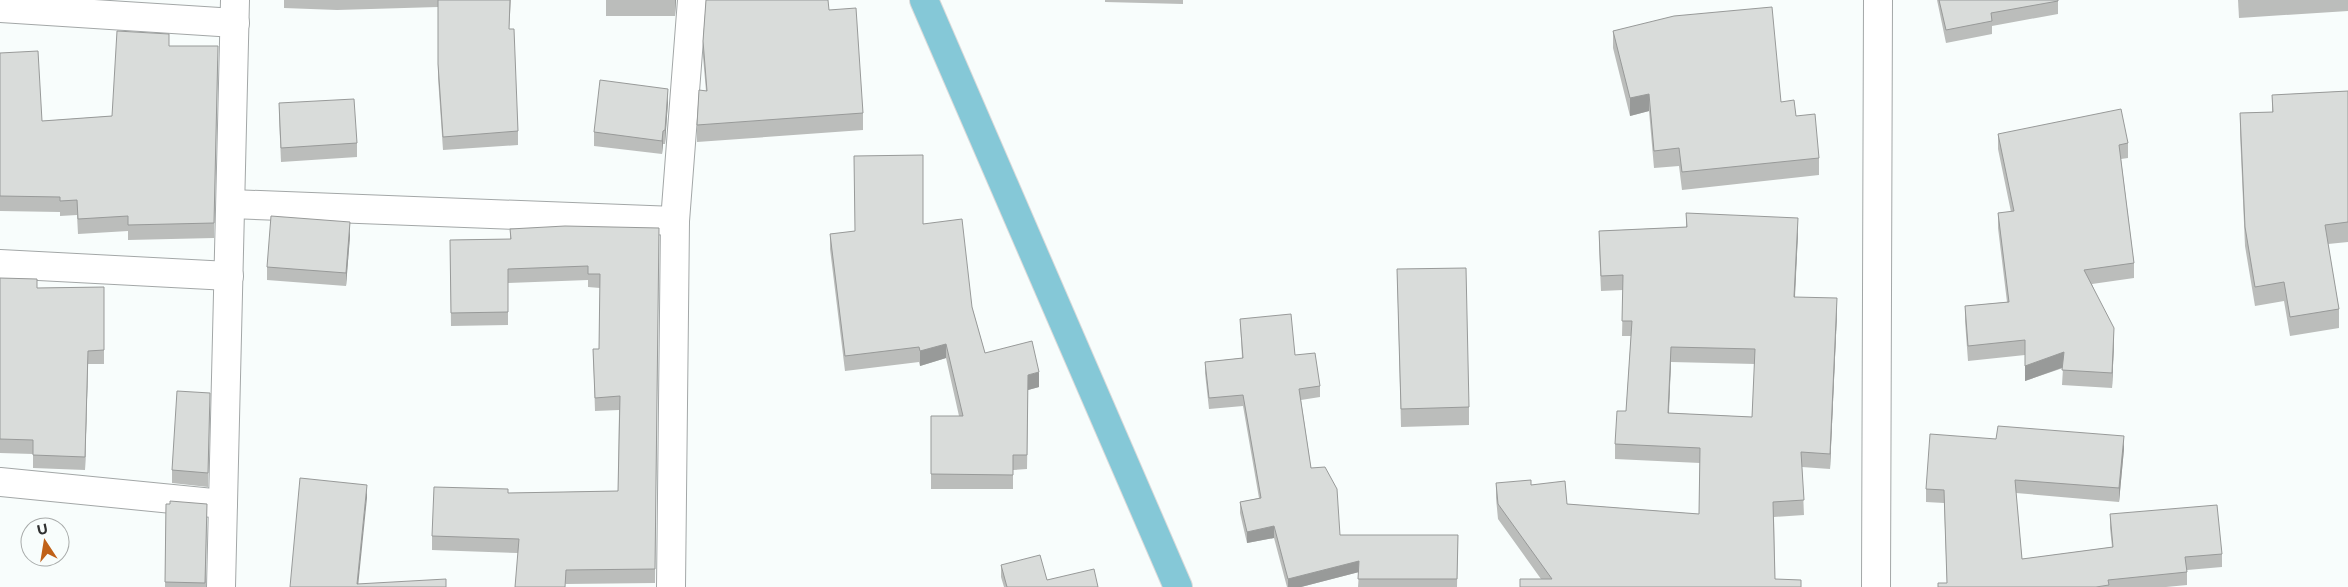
<svg xmlns="http://www.w3.org/2000/svg" width="2348" height="587" font-family="Montserrat,sans-serif">
<style>
.lines{fill:none;stroke-linecap:round;stroke-linejoin:round}
.street-casing{stroke:#a3a7a7;stroke-width:30}
.primary-casing{stroke:#dadada;stroke-width:30}
.street{stroke:#fff;stroke-width:28}
.primary{stroke:#85c8d7;stroke-width:28}
.wall{fill:#bbbdbb;fill-rule:evenodd}
.shaded-wall{fill:#989a99}
.building{fill:#d9dcda;stroke:#989a99;fill-rule:evenodd}
</style>
<rect width="100%" height="100%" fill="#f8fdfc"/>
<g class="lines">
<defs>
<g id="street">
<path d="M0,8l235,15"/>
<path d="M231,204l444,17"/>
<path d="M0,264l229,12"/>
<path d="M0,482l223,22"/>
<path d="M221,587l14,-587"/>
<path d="M671,587l4,-366 17,-221"/>
<path d="M1876,587l2,-587"/>
</g>
<path id="primary" d="M924,0l254,587"/>
</defs>
<!-- street casing -->
<use href="#street" class="street-casing"/>
<!-- primary casing -->
<use href="#primary" class="primary-casing"/>
<!-- street -->
<use href="#street" class="street"/>
<!-- primary -->
<use href="#primary" class="primary"/>
</g>
<!-- wall -->
<g class="wall">
<path d="M284,0h227l-2,29 9,102v14l-75,5 -5,-72v-71l-101,3 -53,-2z"/>
<path d="M606,0h70l-1,16h-69z"/>
<path d="M1105,0h78v4l-78,-2z"/>
<path d="M1937,0h121v14l-66,12v8l-46,9z"/>
<path d="M2238,0h110v11l-109,7z"/>
<path d="M829,10l34,103v17l-166,12v-17l9,-34 -3,-34v-16z"/>
<path d="M1613,31l168,71 15,14 23,42v17l-137,15 -3,-24 -25,2 -5,-57 -19,5 -17,-68z"/>
<path d="M169,46l49,15 -4,177 -86,2v-9l-50,3 -1,-19 -17,1v-4l-60,-1v-158l42,68 70,-5z"/>
<path d="M2348,91v151l-20,2 11,65v19l-49,8 -6,-35 -29,5 -10,-60 -5,-113v-20l32,-1v-17z"/>
<path d="M668,102l-3,42h-2l-1,10 -68,-8v-14z"/>
<path d="M279,103l78,40v14l-76,5 -2,-45z"/>
<path d="M1998,134l130,9v15l-7,1 13,104v15l-42,6 22,59 -2,45 -50,-3 1,-17 -38,13v-26l-57,6 -3,-40v-15l42,-4 -9,-74v-15l13,-1 -13,-63z"/>
<path d="M1686,213l112,20 -3,65 42,15 -7,156 -28,-2 2,48 -30,2 1,62h-234l-43,-60 -2,-21v-15l35,2 36,19 132,10 1,-51 -85,-4v-15l11,-33 5,-75h-9l1,-46 -22,1 -2,-45v-15l87,-4zM1671,362l84,2 -3,53 -83,-4z"/>
<path d="M923,224l49,83 13,46 54,34 -11,3 -1,79 -14,1v19h-82v-73h28l-13,-58 -26,8 -1,-4 -74,9 -15,-122v-15z"/>
<path d="M659,228l-4,355 -89,1 -48,-31 -86,-3v-14l76,-43 110,-2 1,-81 -24,1 -2,-62h6l1,-61 -12,-1v-7l-80,3v42l-57,1 -1,-86 60,-1v-10z"/>
<path d="M350,236l-4,50 -79,-6v-13z"/>
<path d="M1397,269l72,138v18l-68,2z"/>
<path d="M0,278l37,10 67,-1v77h-16l-3,106 -52,-2v-14l-33,-1z"/>
<path d="M1240,319l55,36 25,31v11l-19,3 10,68 29,67h118l-1,52h-99l1,-15 -58,15h-14l-13,-49 -27,5 -7,-30v-11l19,-4 -16,-92 -34,3 -4,-36v-11l37,-4z"/>
<path d="M210,407l-2,80 -36,-4v-13z"/>
<path d="M2124,449l-5,53 -103,-9 6,66 90,-12 -2,-19v-14l112,40v13l-35,3v15l-21,2h-228l9,-4 -3,-80 -18,-1v-13z"/>
<path d="M166,504h41l-1,83h-41z"/>
<path d="M1001,565l46,15 51,7h-94l-3,-10z"/>
</g>
<!-- shaded-wall -->
<g class="shaded-wall">
<path d="M675,0h1l-1,16z"/>
<path d="M668,89v13l-3,42v-14z"/>
<path d="M1649,94v17l-19,5v-18z"/>
<path d="M663,131v13l-1,10v-13z"/>
<path d="M1798,218v15l-4,79v-15z"/>
<path d="M350,222v14l-4,50v-13z"/>
<path d="M1837,298v15l-7,156v-15z"/>
<path d="M2114,328v15l-2,45v-15z"/>
<path d="M946,344v14l-26,8v-15z"/>
<path d="M1671,347v15l-3,66v-15z"/>
<path d="M88,351v13l-3,106v-13z"/>
<path d="M2064,352v15l-39,14v-15z"/>
<path d="M1039,372v15l-11,3 -1,79 1,-94z"/>
<path d="M2124,436v13l-5,53v-14z"/>
<path d="M367,485v13l-9,89 -1,-3z"/>
<path d="M1274,526v12l-27,5v-11z"/>
<path d="M1359,561v11l-58,15h-13v-8z"/>
</g>
<!-- building -->
<g class="building">
<path d="M438,0h72l-1,29h5l4,102 -75,6 -5,-73z"/>
<path d="M706,0h122l1,10 27,-2 7,105 -166,12 2,-35 8,1 -4,-50z"/>
<path d="M1939,0h119v1l-67,12 1,8 -46,9z"/>
<path d="M1772,7l9,95 13,-2 2,16 19,-2 4,44 -137,14 -3,-24 -25,3 -5,-57 -19,4 -17,-67 61,-15z"/>
<path d="M117,31l52,3v12h49l-4,177 -86,2v-9l-50,3 -1,-19 -17,1v-4l-60,-1v-143l38,-2 4,70 70,-5z"/>
<path d="M600,80l68,9 -3,41 -2,1 -1,10 -68,-9z"/>
<path d="M2348,91v131l-23,3 14,84 -49,8 -6,-35 -29,5 -10,-60 -5,-114 33,-1 -1,-17z"/>
<path d="M354,99l3,44 -76,5 -2,-45z"/>
<path d="M2121,109l7,34 -9,2 15,118 -50,7 30,58 -2,45 -50,-3 2,-18 -39,14v-26l-57,6 -3,-40 44,-4 -11,-89 16,-2 -16,-77z"/>
<path d="M923,155v69l39,-5 10,88 13,46 47,-12 7,31 -11,3 -1,80h-14v20l-82,-1v-58h32l-17,-72 -26,7 -1,-4 -74,9 -15,-122 25,-3 -1,-75z"/>
<path d="M1686,213l112,5 -4,79 43,1 -7,156 -29,-2 3,48 -31,2 2,77 26,1v7h-281v-8h32l-54,-75 -2,-21 35,-3v5l34,-4 2,23 132,10 1,-66 -85,-4 2,-33h9l6,-90h-10l1,-46 -22,1 -2,-45 88,-4zM1671,347l84,2 -3,68 -84,-4z"/>
<path d="M271,216l79,6 -4,51 -79,-6z"/>
<path d="M565,226l94,2 -4,341 -89,1 -1,17h-50l4,-48 -87,-3 2,-49 74,2v4l110,-2 2,-95 -25,2 -2,-49h6l1,-75h-12v-8l-80,3v43l-57,1 -1,-73 61,-1 -1,-10z"/>
<path d="M1466,268l3,139 -68,2 -4,-140z"/>
<path d="M0,278l37,1v9l67,-1v63l-16,1 -3,106 -52,-2v-15l-33,-1z"/>
<path d="M1291,314l4,41 20,-2 5,33 -21,3 12,79 14,-1 12,22 3,46h118l-1,44h-99l1,-18 -71,18 -14,-53 -27,6 -7,-30 21,-4 -18,-103 -34,3 -4,-36 38,-4 -3,-39z"/>
<path d="M177,391l33,2 -2,80 -36,-3z"/>
<path d="M1998,426l126,10 -5,52 -104,-8 7,79 91,-12 -3,-33 107,-9 5,49 -37,3 2,15 -79,8 1,5 -13,2h-158v-4h9l-3,-93 -18,-1 4,-55 66,5z"/>
<path d="M300,478l67,7 -10,99 89,-5v8h-156z"/>
<path d="M170,501l37,3 -2,79 -40,-1 1,-78h4z"/>
<path d="M1040,555l7,25 47,-11 4,18h-91l-6,-22z"/>
</g>
<!-- north arrow -->
<g transform="translate(45 542) rotate(348)"><circle r="24" fill="#f8fdfc" stroke="#a8abaa"/>
<path d="M0-4L9 19L0 12L-9 19Z" fill="#c06118"/>
<text y="-8" font-size="14" font-weight="bold" text-anchor="middle" fill="#2f3030">U</text>
</g>
</svg>
